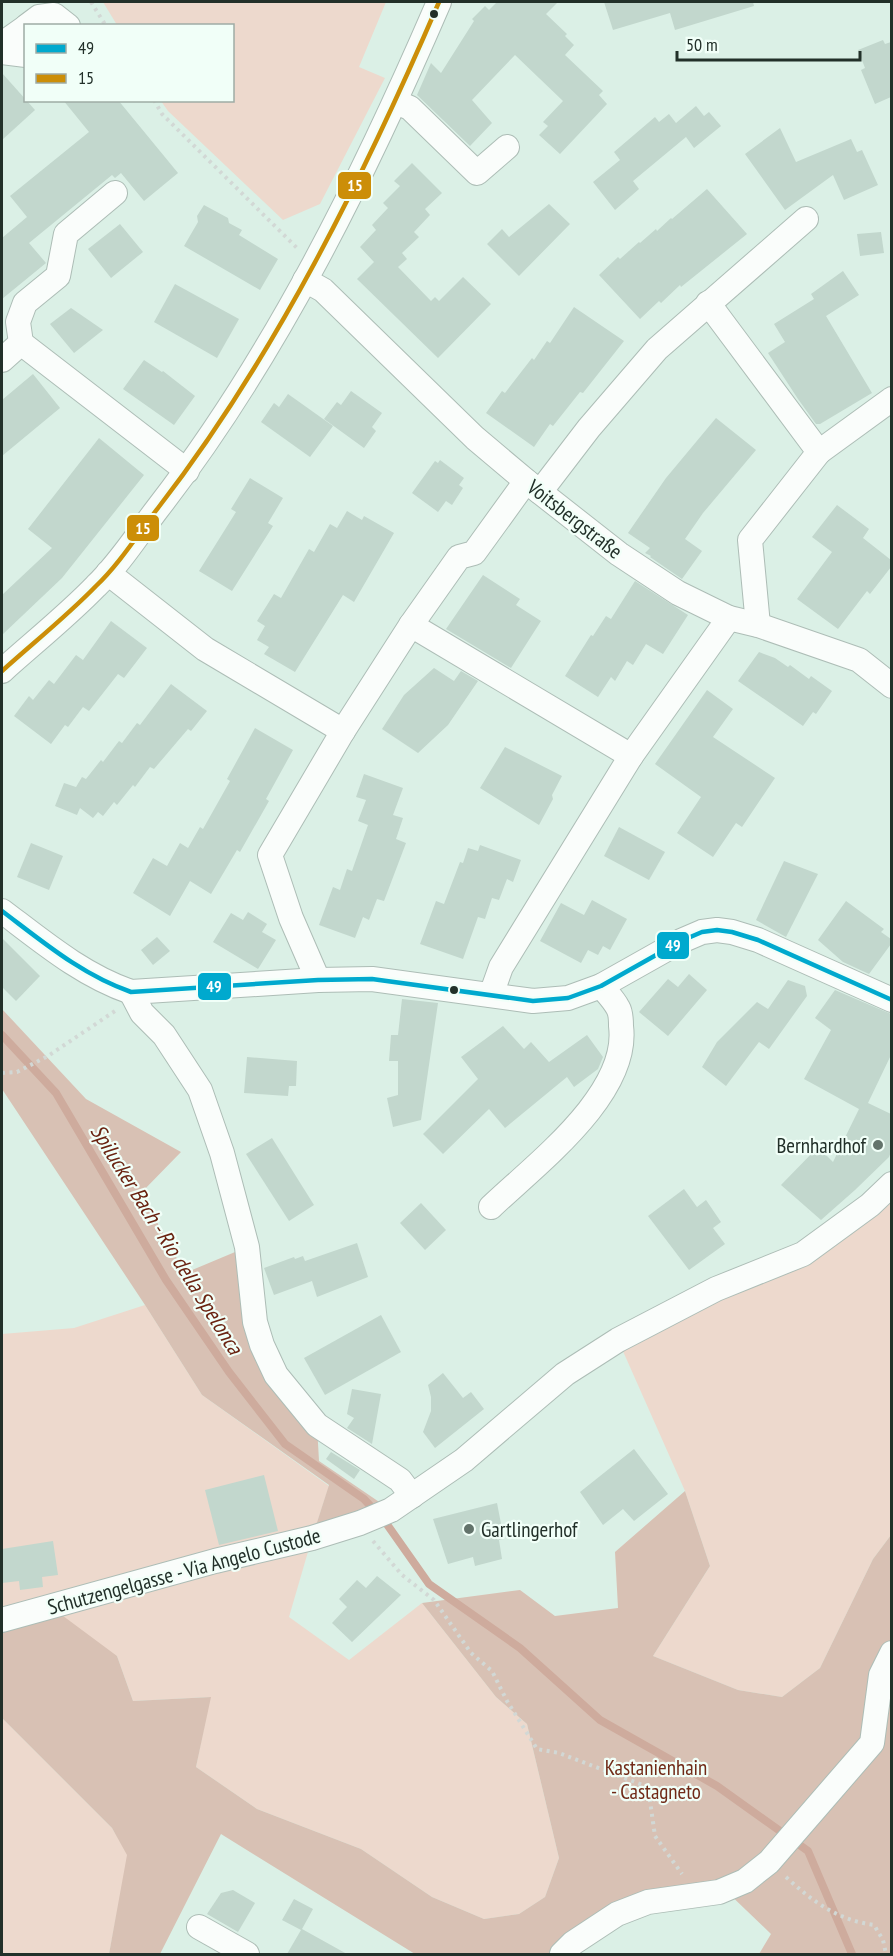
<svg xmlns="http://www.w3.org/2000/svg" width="893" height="1956" font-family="'PT Sans Narrow',sans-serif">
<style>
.green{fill:#edd9cd}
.forest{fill:#d8c1b4}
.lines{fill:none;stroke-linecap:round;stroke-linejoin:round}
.stream{stroke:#ceab9d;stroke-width:8}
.building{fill:#c2d7cd}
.minor-casing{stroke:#adbdb6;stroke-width:26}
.path{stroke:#d2d8d5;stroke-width:4;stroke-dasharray:3 4.5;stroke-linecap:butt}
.minor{stroke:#fafdfb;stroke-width:24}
.bus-1-casing{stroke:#f1fff8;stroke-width:9}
.bus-2-casing{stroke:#f1fff8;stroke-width:9}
.bus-1{stroke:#00a9ce;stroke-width:4.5}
.bus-2{stroke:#cc8e08;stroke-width:4.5}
.bus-dot{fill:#223029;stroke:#f1fff8;stroke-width:2}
.poi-dot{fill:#63736b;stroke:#f1fff8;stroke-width:2}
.labels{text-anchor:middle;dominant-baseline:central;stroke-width:4.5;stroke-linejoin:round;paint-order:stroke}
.street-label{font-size:21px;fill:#223029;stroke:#f1fff8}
.poi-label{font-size:21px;fill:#223029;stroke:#f1fff8;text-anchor:end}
.park-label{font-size:21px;fill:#702a17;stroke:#f1fff8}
.water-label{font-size:22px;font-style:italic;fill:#6a2311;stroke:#f1fff8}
.line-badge{stroke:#f1fff8;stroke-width:2}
.badge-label{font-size:16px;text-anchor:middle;font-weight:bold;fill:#fff}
</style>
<rect width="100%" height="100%" fill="#dbf0e6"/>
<!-- green -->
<g class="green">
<path d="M103,2h283l-27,65 26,11 -65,126 -37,16 -115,-109 -7,-10 71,-1v-74l-115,-1z"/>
<path d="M891,1184v351l-18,24 -53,109 -38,29 -44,-7 -85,-34 57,-90 -25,-75 -67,-151 185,-86z"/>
<path d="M145,1305l57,90 127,91 -17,52 -23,79 60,43 73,-57 74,94 31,27 32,134 -14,39 -26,17 -35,5 -52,-22 -71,-48 -104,-40 -61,-42 14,-70 -77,4 -16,-45 -115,-36v-286l72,-6z"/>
<path d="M2,1718l110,110 16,27 -19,99h-107z"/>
</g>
<!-- forest -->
<g class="forest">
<path d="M2,1009l84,90 95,53 -40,41 44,80 62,-26 8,75 62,103 2,36 72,49 -79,28 17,-53 -127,-90 -57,-90 -143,-216z"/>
<path d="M685,1491l25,75 -57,90 85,34 44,7 38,-29 53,-109 18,-24v419h-132l12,-20 -49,-47 -47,3 -124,64h-136l-194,-120 -61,120h-51l18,-99 -15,-27 -110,-110v-98l49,-13 66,49 16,45 78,-4 -15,70 61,42 104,40 71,48 52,22 35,-5 26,-17 14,-39 -32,-134 -31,-27 -74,-94 98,-13 35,26 63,-8 -3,-56z"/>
</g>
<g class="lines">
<!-- stream -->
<path class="stream" d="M2,1035l54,58 110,187 63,92 56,72 79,55 22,24 43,61 91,64 80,72 117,66 91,65 44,103"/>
</g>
<!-- building -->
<g class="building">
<path d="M497,2h61l-12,12 21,20 -2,2 9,9 -9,10 38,36 -4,4 8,9 -47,50 -21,-19 9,-9 -5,-4 20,-21 -48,-46 -43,45 20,23 -22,23 -53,-51 14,-32 10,10 33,-52 -2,-2 13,-13 4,4z"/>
<path d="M604,2h149l1,4 -79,24 -5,-17 -57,17z"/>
<path d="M883,40l2,4 6,-2v55l-16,7 -14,-34 4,-2 -7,-18z"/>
<path d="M2,73l33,37 -33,30z"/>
<path d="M63,100h55l60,73 -34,28 -23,-28 -6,5 -3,-3 -83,68 17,20 -44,36v-61l25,-21 -17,-21 79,-64z"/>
<path d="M696,106l8,10 5,-4 12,14 -27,22 -8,-11 -53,44 6,8 -24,21 -22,-28 27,-22 -6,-8 41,-35 4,5 10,-8 7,9z"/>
<path d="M780,128l16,34 55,-23 6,13 5,-2 16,35 -34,15 -11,-25 -48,35 -40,-56z"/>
<path d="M412,163l30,30 -17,16 5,6 -16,17 5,5 -17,16 5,6 -9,8 33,34 4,-4 4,4 24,-24 28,27 -53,54 -81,-79 17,-17 -14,-15 16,-17 -4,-5 16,-17 -5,-5 17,-17 -6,-5z"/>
<path d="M707,189l40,45 -66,53 -1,-2 -19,18 -2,-2 -19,18 -41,-44 19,-18 2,2 19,-17 1,1 16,-14 1,2 14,-13 1,1z"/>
<path d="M549,204l21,20 -51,52 -32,-32 15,-15 7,8z"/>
<path d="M204,205l24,13 1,5 13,7 -3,5 39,24 -18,31 -76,-44 14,-24 -1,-6z"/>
<path d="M120,224l23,28 -32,26 -23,-29z"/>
<path d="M881,232l3,21 -24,3 -3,-22z"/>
<path d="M843,271l16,24 -33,21 46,77 -52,31h-4l-18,-25 -30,-46 17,-11 -11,-18 40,-25 -3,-5z"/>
<path d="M175,284l64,35 -22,39 -63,-36z"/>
<path d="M574,307l50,34 -41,52 -3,-1 -27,34 -3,-2 -16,23 -48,-34 16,-22 3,2 27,-35 2,2 13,-19 3,2z"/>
<path d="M71,308l32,22 -29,23 -24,-29z"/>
<path d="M144,360l18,12 1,-1 32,25 -21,29 -51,-36z"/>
<path d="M33,374l27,34 -58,48v-56z"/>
<path d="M351,391l31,22 -10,14 4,4 -12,17 -40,-29 13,-17 4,3z"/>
<path d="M288,394l45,32 -23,31 -49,-35 13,-19 5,4z"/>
<path d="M716,418l40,32 -53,63 -18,26 17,12 -20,28 -32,-22 1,-1 -6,-3 5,-5 -22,-15 38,-55z"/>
<path d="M99,438l45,37 -82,103 -60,57v-40l50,-47 -24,-19z"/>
<path d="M440,460l24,18 -5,7 4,3 -11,17 -6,-4 -8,11 -26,-19 23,-32 3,2z"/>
<path d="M250,478l33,20 -15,25 5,3 -41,65 -33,-20 37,-59 -5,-3z"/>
<path d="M837,505l32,24 -6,9 28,22v7l-21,27 -3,-3 -29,38 -41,-30 35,-47 -20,-15z"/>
<path d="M347,511l15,9 2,-4 30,17 -40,69 -11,-7 -48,77 -31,-18 5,-7 -12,-7 8,-14 -8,-5 17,-27 7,4 28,-49 5,3 16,-28 7,4z"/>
<path d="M483,575l37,24 -4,6 25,16 -30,47 -65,-39z"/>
<path d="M635,581l53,34 -25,39 -17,-10 -13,21 -6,-4 -12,20 -4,-4 -13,20 -33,-21 26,-41 2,1 13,-20 5,3z"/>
<path d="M111,621l36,27 -23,30 -6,-4 -29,37 -6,-4 -15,20 -3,-2 -14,19 -37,-28 15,-20 4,4 16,-20 5,4 22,-29 7,5z"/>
<path d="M759,652l16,6 13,9 2,-2 19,14 2,-3 21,15 -16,23 -3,-2 -10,14 -65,-45z"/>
<path d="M434,668l20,13 7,-10 17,10 -30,44 -30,28 -36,-24 22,-34z"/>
<path d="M171,684l36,27 -16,20 -3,-2 -34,40 -4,-2 -15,20 -2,-2 -16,20 -3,-3 -11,14 -5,-4 -5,6 -13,-10 -3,7 -22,-9 9,-23 12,4 6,-10 4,2 15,-19 2,2 16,-21 3,2 15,-20 3,2z"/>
<path d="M707,690l26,19 -20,28 62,41 -33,49 -6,-4 -23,34 -36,-24 24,-36 -46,-33z"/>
<path d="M255,728l38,22 -27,49 3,2 -29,51 -3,-2 -26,44 -21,-13 -20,35 -37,-23 20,-35 14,8 13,-23 8,5 12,-21 3,2 27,-48 -3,-2z"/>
<path d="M505,747l57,29 -10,19 1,4 -14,26 -59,-37z"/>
<path d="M364,774l39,14 -10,27 10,3 -7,21 10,4 -22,58 -7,-2 -8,21 -6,-3 -8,21 -36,-13 14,-38 7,3 7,-21 5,2 16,-46 -10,-4 8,-21 -10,-3z"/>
<path d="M619,827l46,25 -16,28 -45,-24z"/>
<path d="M31,843l32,13 -14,34 -32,-13z"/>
<path d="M480,845l41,15 -8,22 -6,-3 -8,21 -7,-2 -7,21 -7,-2 -15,42 -43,-15 16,-43 8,3 16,-42 3,1 5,-15 10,3z"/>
<path d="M784,861l34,13 -32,63 -30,-17z"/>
<path d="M592,900l35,19 -17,31 -7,-4 -5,9 -10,-5 -7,13 -41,-22 21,-38 23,12z"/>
<path d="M846,901l38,28 -3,3 10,7v5l-22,30 -26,-12 -25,-22z"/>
<path d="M248,912l19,12 -5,8 14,8 -18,29 -45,-27 18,-29 12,7z"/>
<path d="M157,937l13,14 -17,14 -12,-15z"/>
<path d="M2,938l38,38 -24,25 -14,-14z"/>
<path d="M689,974l18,16 -39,46 -29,-24 29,-33 10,8z"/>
<path d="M788,980l17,6 2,10 -38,53 -10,-7 -33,44 -24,-19 15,-25 40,-40 11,7z"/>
<path d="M835,990l56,24v41l-23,48 23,11v38l-2,5 -34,33 -34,30 -40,-35 37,-38 15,15 26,-53 -55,-30 27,-49 -16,-12z"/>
<path d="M402,999l36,4 -17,117 -28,7 -6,-29 11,-3v-34h-9l2,-26h7z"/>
<path d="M503,1026l21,23 7,-7 18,20 38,-27 16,22 -5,12 -24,18 -7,-10 -62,51 -16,-19 -46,45 -20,-20 55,-55 -17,-22z"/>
<path d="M247,1057l50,4 -1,25h-7l-1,10 -44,-3z"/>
<path d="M272,1138l42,67 -25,16 -43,-67z"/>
<path d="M684,1189l13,18 9,-7 15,22 -8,6 12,16 -36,26 -41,-54z"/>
<path d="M421,1203l25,27 -21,20 -25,-27z"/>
<path d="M357,1243l11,34 -51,20 -5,-16 -38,14 -10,-27 30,-11 1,2 8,-3 2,5z"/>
<path d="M381,1315l20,37 -76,43 -21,-37z"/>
<path d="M443,1373l20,25 8,-6 13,17 -49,39 -12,-16 8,-21v-14l-3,-12z"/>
<path d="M352,1389l29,5 -9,50 -25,-16 7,-10 -7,-4z"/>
<path d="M634,1449l34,45 -34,27 -11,-12 -20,16 -23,-33z"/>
<path d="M331,1452l29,18 -6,9 -28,-20z"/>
<path d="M264,1475l14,56 -59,14 -14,-55z"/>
<path d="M497,1503l7,36 -5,1 3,19 -27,7 -2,-9 -25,7 -15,-45z"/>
<path d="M53,1541l5,34 -16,2 1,10 -23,3 -1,-9 -17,2v-34z"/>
<path d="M377,1576l24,19 -49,47 -20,-19 15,-16 -8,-8 18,-19 9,8z"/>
<path d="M233,1890l22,13 -17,29 -31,-18 14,-21z"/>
<path d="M294,1899l19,10 -11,20 45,25h-60l14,-24 -19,-10z"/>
</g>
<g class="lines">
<defs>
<g id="minor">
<path d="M27,26l12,-9 15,-2 14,11"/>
<path d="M2,44l24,-17"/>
<path d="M2,52l24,3"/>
<path d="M396,102l14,6 67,65 30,-26"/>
<path d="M305,280l18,10 152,148 51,43 93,73 59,39 51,25 29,7 101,35 33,26"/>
<path d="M708,303l111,149 -69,88 8,85"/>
<path d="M21,343l-3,-21 7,-19 33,-27 8,-42 49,-41"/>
<path d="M2,360l19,-17 166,128"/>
<path d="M819,452l73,-53"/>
<path d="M540,492l49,-64 68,-79 149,-130"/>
<path d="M108,573l97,76 138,82"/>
<path d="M411,625l220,131"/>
<path d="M2,671c31,-28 65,-55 94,-85 24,-23 42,-52 62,-78 117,-151 206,-332 281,-506"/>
<path d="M2,911c41,31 80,64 129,81l187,-12 54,-1 161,22 35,-3 33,-12 80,-45 21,-9 15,-2 15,2 26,8 134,60"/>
<path d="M318,980l-27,-62 -21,-63 73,-124 68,-106 48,-68 15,-4 52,-72"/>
<path d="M131,992l11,21 22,22 36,55 22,63 25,94 8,75 7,23 14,30 41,50 83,55 12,16"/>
<path d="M491,995l10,-28 130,-211 98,-138"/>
<path d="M491,1207c45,-43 139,-113 130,-181 0,-5 0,-13 -3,-18 -4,-8 -11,-15 -17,-22"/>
<path d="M2,1620l213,-59 97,-23 48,-15 31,-13 73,-50 101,-86 53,-34 98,-51 87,-35 67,-49 22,-21"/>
<path d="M199,1927l48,27"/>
<path d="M562,1954l11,-11 44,-29 31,-12 71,-10 26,-11 24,-19 103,-119 9,-68 11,-22"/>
</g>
</defs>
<!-- minor casing -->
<use href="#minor" class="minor-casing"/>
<!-- path -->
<g class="path">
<path d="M91,2l15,24"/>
<path d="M154,100l8,14 135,134"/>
<path d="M2,1073l15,-1 31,-16 67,-45"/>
<path d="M373,1541l29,34 32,25 37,53 21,18 15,30 30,48 22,4 89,34 7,49 27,38"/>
<path d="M786,1877c27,25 52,43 88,48l9,15 3,14"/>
</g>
<!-- minor -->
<use href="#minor" class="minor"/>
<defs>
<path id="bus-1" d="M2,911c41,31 80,64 129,81l187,-12 54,-1 161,22 35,-3 33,-12 80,-45 21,-9 15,-2 15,2 26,8 134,60"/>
<path id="bus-2" d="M2,671c31,-28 65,-55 94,-85 24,-23 42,-52 62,-78 117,-151 206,-332 281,-506"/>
</defs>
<!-- bus-1 casing -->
<use href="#bus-1" class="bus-1-casing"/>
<!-- bus-2 casing -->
<use href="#bus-2" class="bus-2-casing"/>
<!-- bus-1 -->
<use href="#bus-1" class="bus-1"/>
<!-- bus-2 -->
<use href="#bus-2" class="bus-2"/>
</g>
<!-- markers -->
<g class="bus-dot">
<circle cx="434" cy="14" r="5"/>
<circle cx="454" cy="990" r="5"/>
</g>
<g class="poi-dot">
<circle cx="878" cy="1145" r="6"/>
<circle cx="469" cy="1529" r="6"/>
</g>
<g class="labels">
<!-- street labels -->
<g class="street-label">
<text transform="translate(575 519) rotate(38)">Voitsbergstraße</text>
<text transform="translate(184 1571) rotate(-15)">Schutzengelgasse - Via Angelo Custode</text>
</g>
<!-- poi labels -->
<g class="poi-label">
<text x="866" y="1145">Bernhardhof</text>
<text x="481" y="1529" text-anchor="start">Gartlingerhof</text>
</g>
<!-- park labels -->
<g class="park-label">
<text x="656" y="1767">Kastanienhain<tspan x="656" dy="24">- Castagneto</tspan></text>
</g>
<!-- water labels -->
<g class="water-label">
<text transform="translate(167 1239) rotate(58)">Spilucker Bach - Rio della Spelonca</text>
</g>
</g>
<g class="line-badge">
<rect x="337" y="171" width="35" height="29" rx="6" fill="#cc8e08"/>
<rect x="126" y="514" width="34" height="28" rx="6" fill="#cc8e08"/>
<rect x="656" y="931" width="34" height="29" rx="6" fill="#00a9ce"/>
<rect x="197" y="972" width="35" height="29" rx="6" fill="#00a9ce"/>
</g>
<g class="badge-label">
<text x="355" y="191">15</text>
<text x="143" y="534">15</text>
<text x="673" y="951">49</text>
<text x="214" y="992">49</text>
</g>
<!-- border -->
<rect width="893" height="1956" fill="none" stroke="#223029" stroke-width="6"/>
<!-- legend -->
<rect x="24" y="24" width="210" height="78" fill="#f1fff8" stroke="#9eaca5" stroke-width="1.5"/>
<rect x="36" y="44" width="30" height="9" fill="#00a9ce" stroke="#9eaca5" stroke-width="1.5"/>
<text x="78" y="54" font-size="18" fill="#223029">49</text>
<rect x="36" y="74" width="30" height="9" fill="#cc8e08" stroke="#9eaca5" stroke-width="1.5"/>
<text x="78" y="84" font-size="18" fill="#223029">15</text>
<!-- scale -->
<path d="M677 51v9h183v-9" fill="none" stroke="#223029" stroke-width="3"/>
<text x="686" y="51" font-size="18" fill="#223029" stroke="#f1fff8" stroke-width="4.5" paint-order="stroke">50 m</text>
</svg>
